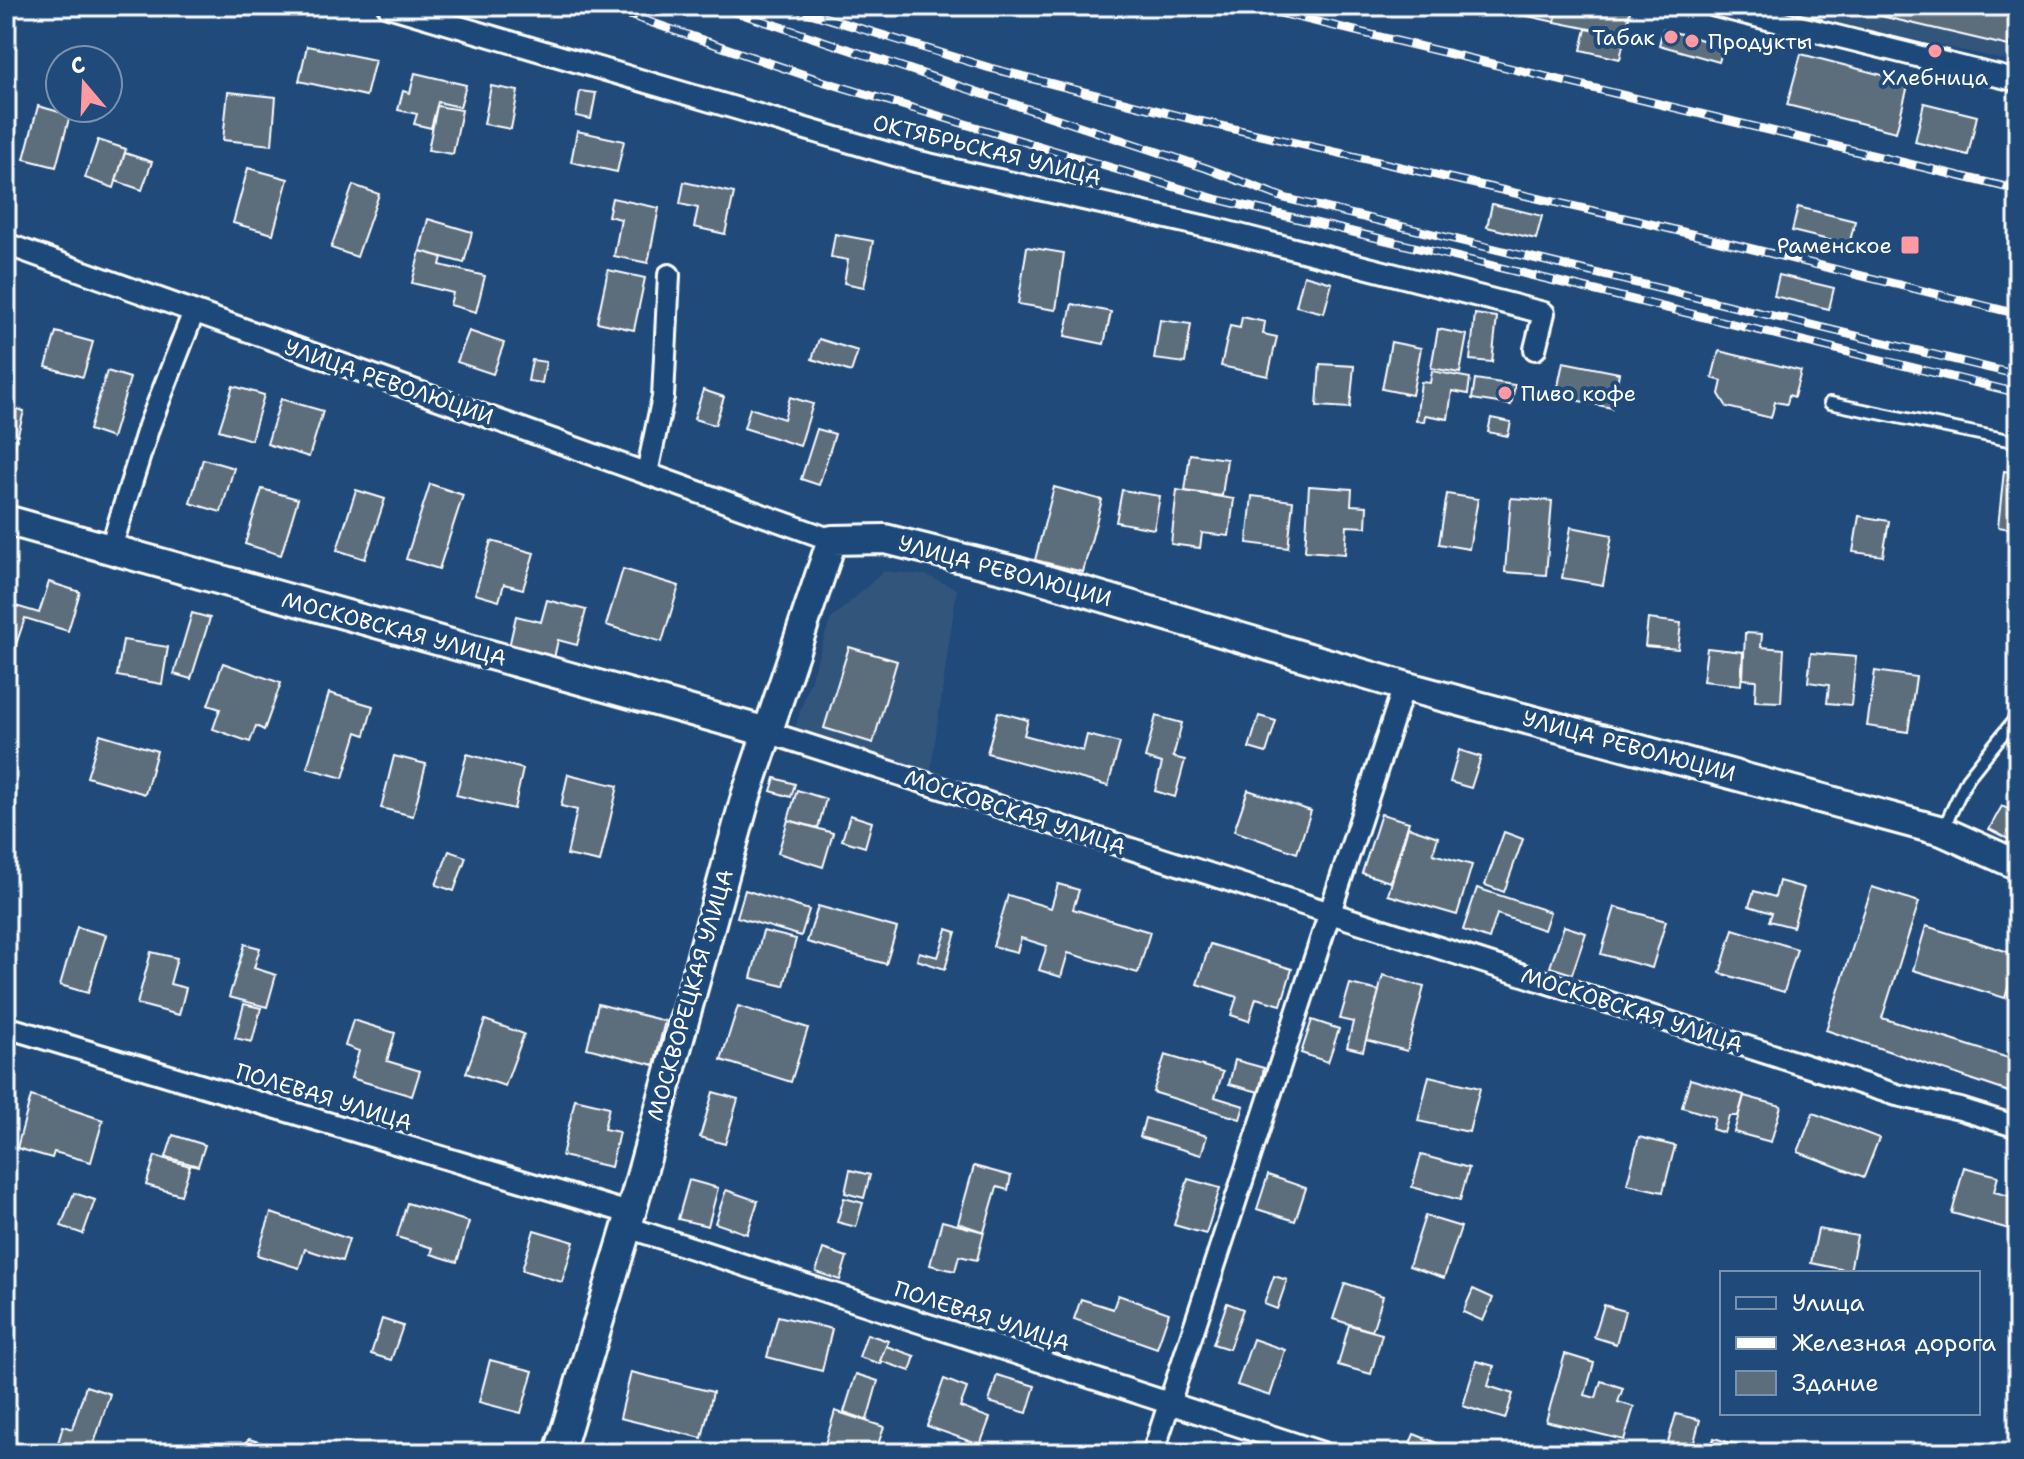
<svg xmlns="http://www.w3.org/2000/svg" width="2024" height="1459" font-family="'Shantell Sans',sans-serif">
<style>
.built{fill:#31547b}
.building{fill:#5c6d7c;stroke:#fff;stroke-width:2}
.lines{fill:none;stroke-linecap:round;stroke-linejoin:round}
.lane-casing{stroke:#fff;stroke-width:16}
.street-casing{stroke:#fff;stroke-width:26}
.secondary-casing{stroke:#fff;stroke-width:34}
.lane{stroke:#1f4a7a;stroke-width:10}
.street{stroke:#1f4a7a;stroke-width:20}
.secondary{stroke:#1f4a7a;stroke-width:28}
.rail-casing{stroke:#fff;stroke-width:9}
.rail{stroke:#1f4a7a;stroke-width:6;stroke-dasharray:18;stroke-linecap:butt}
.poi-dot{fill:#ff9aa2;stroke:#1f4a7a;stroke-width:3}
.labels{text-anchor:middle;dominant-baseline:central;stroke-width:8;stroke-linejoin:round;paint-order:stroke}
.poi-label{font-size:22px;fill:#fff;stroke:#1f4a7a;text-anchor:end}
.street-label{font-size:22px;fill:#fff;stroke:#1f4a7a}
</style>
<rect width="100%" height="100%" fill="#1f4a7a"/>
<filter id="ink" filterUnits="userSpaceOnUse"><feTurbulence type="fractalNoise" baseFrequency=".0125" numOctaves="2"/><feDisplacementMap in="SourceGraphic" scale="16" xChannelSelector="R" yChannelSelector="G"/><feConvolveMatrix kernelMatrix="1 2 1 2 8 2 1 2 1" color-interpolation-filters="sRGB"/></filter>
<g filter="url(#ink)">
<!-- built -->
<g class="built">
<path d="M1770,6h248v57l-196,-44z"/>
<path d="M884,571l41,4 32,14 -27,187 -137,-43 37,-113z"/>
</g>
<!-- building -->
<g class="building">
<path d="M1436,6h40l-2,10z"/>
<path d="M1482,6h76l-3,16z"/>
<path d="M1558,6h73l-6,30 -70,-14z"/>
<path d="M1766,6l56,13 -2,8 -56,-13z"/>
<path d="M1838,6h180v10l-9,30z"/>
<path d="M1586,29l39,7 -5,23 -39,-9z"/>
<path d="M1663,29l61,17 -5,16 -60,-17z"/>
<path d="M1866,30l82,20 -2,8 -82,-19z"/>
<path d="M307,46l68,14 -9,36 -67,-15z"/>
<path d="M1801,54l108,28 -13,50 -109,-27z"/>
<path d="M415,73l51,12 -6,22 -22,-5 -7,26 -17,-4 3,-10 -19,-4 5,-19 7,2z"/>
<path d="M491,86l27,5 -7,38 -27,-5z"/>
<path d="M580,91l16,2 -5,26 -15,-3z"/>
<path d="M228,92l48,5 -4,48 -49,-5z"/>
<path d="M1924,103l53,13 -9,39 -53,-13z"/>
<path d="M38,106l32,9 -14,52 -32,-8z"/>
<path d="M437,106l25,4 -9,44 -25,-4z"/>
<path d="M577,131l47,10 -7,31 -46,-10z"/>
<path d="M98,140l28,9 -12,39 -29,-10z"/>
<path d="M125,153l27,9 -10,28 -26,-9z"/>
<path d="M248,168l40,11 -15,55 -40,-11z"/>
<path d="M684,182l50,11 -9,41 -31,-7 4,-19 -18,-4z"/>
<path d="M353,185l26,9 -22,63 -26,-9z"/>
<path d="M612,198l47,10 -11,55 -34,-7 7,-37 -13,-3z"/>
<path d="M1492,204l50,12 -6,23 -49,-12z"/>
<path d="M1798,207l57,14 -6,24 -57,-14z"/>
<path d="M428,219l44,13 -8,31 -44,-12z"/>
<path d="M835,234l38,7 -9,46 -20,-4 4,-23 -17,-3z"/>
<path d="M1027,247l37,6 -8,57 -38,-6z"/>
<path d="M420,251l22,6 -2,8 45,11 -9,36 -26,-7 3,-12 -41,-10z"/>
<path d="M608,270l37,8 -11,52 -37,-8z"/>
<path d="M1304,275l28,8 -8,30 -28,-7z"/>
<path d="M1779,275l55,13 -5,21 -55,-13z"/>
<path d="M1072,304l39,8 -7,32 -39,-8z"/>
<path d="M6,306l9,3 -9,26z"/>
<path d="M1475,314l22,3 -5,45 -22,-2z"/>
<path d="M1242,317l23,5 -2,12 14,3 -9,39 -47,-10 9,-40 10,2z"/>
<path d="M1160,320l31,4 -6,39 -31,-4z"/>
<path d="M1438,329l29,6 -7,38 -29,-5z"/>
<path d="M469,331l35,12 -11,31 -36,-12z"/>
<path d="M56,332l37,10 -10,35 -37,-10z"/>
<path d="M819,339l39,12 -7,21 -39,-13z"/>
<path d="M1391,342l30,6 -9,47 -30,-6z"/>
<path d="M1719,351l82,20 -7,26 -5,-2 -2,9 -12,-2 -4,16 -44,-11 -8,-13 3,-13 -10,-3z"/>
<path d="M532,360l14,2 -4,21 -14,-2z"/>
<path d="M1563,362l56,11 -7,35 -56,-12z"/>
<path d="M1320,364l34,2 -4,42 -33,-2z"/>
<path d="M107,371l23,7 -18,60 -23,-8z"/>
<path d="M1432,371l38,7 -2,16 -16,-3 -4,28 -23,-4 -1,7 -8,-1 5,-39 9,1z"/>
<path d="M1475,379l40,6 -4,20 -39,-6z"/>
<path d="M233,386l31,9 -13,45 -32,-10z"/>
<path d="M703,390l21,7 -9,28 -21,-6z"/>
<path d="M790,397l23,7 -13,42 -56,-18 6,-20 34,11z"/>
<path d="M281,399l42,12 -14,46 -42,-13z"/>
<path d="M6,406l18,5 -13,49 -5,-1z"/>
<path d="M1491,418l20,4 -3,14 -20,-4z"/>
<path d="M817,429l18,5 -16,51 -18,-6z"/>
<path d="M1190,454l37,5 -5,37 -37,-5z"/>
<path d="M203,459l31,9 -13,44 -31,-9z"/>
<path d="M2004,471l14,2v57l-20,-3z"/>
<path d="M430,484l33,11 -24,74 -33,-10z"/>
<path d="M1309,486l43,3 -1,16 16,1 -1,21 -19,-1 -2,28 -40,-3z"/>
<path d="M1054,487l48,13 -19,72 -48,-12z"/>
<path d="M262,489l36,10 -17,56 -36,-11z"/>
<path d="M356,490l29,9 -20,60 -28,-9z"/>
<path d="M1122,490l38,6 -6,33 -38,-7z"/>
<path d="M1177,490l57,9 -5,37 -27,-3 -2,15 -29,-4z"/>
<path d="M1447,494l31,5 -9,50 -30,-5z"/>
<path d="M1252,496l41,5 -5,47 -41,-5z"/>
<path d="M1511,498l41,3 -6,74 -41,-3z"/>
<path d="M1859,516l30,5 -6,35 -30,-4z"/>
<path d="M1571,527l41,8 -9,50 -41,-7z"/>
<path d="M491,541l43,12 -11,36 -19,-5 -5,17 -24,-7z"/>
<path d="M623,569l56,17 -17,56 -56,-17z"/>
<path d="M49,582l31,10 -12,39 -43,-13 -19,56v-71l33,10z"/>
<path d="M547,600l39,10 -9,35 -19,-5 -4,18 -45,-11 7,-31 25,6z"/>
<path d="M192,613l18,5 -19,61 -17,-5z"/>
<path d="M1648,619l33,4 -3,26 -33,-3z"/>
<path d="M1745,633l17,1 -1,13 23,2 -3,53 -26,-1 1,-21 -13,-1z"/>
<path d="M123,640l45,7 -6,37 -45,-8z"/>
<path d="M849,647l48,14 -24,82 -49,-15z"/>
<path d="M1707,648l36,4 -2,33 -38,-4z"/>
<path d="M1811,653l45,4 -5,48 -24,-2 2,-18 -21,-3z"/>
<path d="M223,663l58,20 -17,47 -8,-4 -6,16 -37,-13 7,-20 -12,-4z"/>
<path d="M1875,671l41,6 -8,55 -41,-6z"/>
<path d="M329,693l44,13 -8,29 -8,-3 -14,46 -36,-10z"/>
<path d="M998,712l30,8 -4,15 59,16 4,-16 33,8 -12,43 -121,-33z"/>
<path d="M1156,716l26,7 -9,34 12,3 -10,37 -20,-6 7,-28 -17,-5z"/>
<path d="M1259,716l17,5 -10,32 -17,-5z"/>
<path d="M100,734l57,17 -12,43 -58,-17z"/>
<path d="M1459,750l22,7 -10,31 -21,-6z"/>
<path d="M467,754l56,15 -9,40 -58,-14z"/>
<path d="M394,756l32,8 -13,52 -32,-8z"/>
<path d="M568,774l50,12 -18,76 -33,-7 10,-45 -16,-4z"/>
<path d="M775,778l20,6 -4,13 -20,-6z"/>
<path d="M797,790l29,9 -8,29 -30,-8z"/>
<path d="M1248,790l63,21 -14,42 -63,-22z"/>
<path d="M2002,806l16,8v30l-29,-15z"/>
<path d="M1381,814l28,8 -19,60 -28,-9z"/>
<path d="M850,815l22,7 -7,25 -23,-7z"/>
<path d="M788,820l45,13 -10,34 -45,-14z"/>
<path d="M1408,827l30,10 -5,17 39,11 -15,50 -69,-20z"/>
<path d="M1504,832l19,7 -19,53 -19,-7z"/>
<path d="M449,851l17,6 -12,34 -18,-6z"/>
<path d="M1779,881l25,7 -11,39 -24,-6 3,-8 -23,-7 5,-15 21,6z"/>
<path d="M1058,884l21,6 -6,19 77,23 -12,41 -70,-20 -7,24 -22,-7 8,-24 -26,-8 -4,14 -24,-6 15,-51 43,13z"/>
<path d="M1872,887l47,15 -37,116 136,43v34l-192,-65z"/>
<path d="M1477,888l73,24 -6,18 -47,-16 -8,25 -26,-9z"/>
<path d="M745,890l64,20 -8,26 -64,-19z"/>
<path d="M818,906l79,22 -11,36 -79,-22z"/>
<path d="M1615,907l51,14 -14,47 -51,-14z"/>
<path d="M1564,926l22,7 -14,41 -22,-7z"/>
<path d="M1926,926l92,29 -13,43 -92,-28z"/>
<path d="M77,927l29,8 -18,58 -28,-8z"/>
<path d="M947,929l9,3 -11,37 -28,-9 2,-8 19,5z"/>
<path d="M1733,929l64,20 -13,43 -64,-19z"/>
<path d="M763,931l33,8 -12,47 -33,-8z"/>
<path d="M245,944l15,4 -6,20 22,7 -9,32 -38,-10z"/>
<path d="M1210,944l82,25 -11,36 -25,-7 -7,23 -18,-6 6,-18 -40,-13z"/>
<path d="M151,952l26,6 -7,26 16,4 -7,27 -42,-11z"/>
<path d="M1383,975l41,12 -17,64 -41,-11z"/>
<path d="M1350,984l29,7 -16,60 -16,-4 6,-25 -13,-3z"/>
<path d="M244,1004l17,4 -9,34 -17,-4z"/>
<path d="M598,1004l67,17 -11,44 -67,-17z"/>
<path d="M738,1006l70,22 -17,54 -70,-22z"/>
<path d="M353,1020l42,13 -8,28 33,10 -8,25 -61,-18 8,-27 -14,-5z"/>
<path d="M485,1020l39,14 -19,52 -39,-13z"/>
<path d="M1312,1020l27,9 -11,33 -27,-9z"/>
<path d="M1165,1055l58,17 -8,25 29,9 -4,13 -87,-27z"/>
<path d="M1235,1060l29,8 -5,24 -30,-8z"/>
<path d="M1429,1076l51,12 -11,44 -51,-11z"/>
<path d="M1690,1079l54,16 -6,21h-9l-5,17 -12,-4 3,-12 -33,-10z"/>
<path d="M713,1092l25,7 -13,45 -25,-7z"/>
<path d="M31,1096l72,24 -12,42 -37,-10 -2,6 -35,-10z"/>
<path d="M1744,1096l37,10 -10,36 -37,-10z"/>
<path d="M575,1099l34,8 -5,22 15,3 -8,35 -49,-11z"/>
<path d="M1813,1113l66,25 -15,39 -66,-25z"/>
<path d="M1145,1118l62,18 -6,19 -61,-18z"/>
<path d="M173,1135l32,10 -7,21 -32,-9z"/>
<path d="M1639,1137l36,9 -12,46 -36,-8z"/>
<path d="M1421,1155l48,13 -9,32 -48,-13z"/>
<path d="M155,1156l35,10 -9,29 -35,-10z"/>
<path d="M974,1166l37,10 -3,14 -11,-3 -13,45 -26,-9z"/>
<path d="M1964,1167l34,9 -4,16 24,6 -9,31 -57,-16z"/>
<path d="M850,1170l20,5 -6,23 -19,-5z"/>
<path d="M1268,1175l38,13 -11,33 -38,-12z"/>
<path d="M1188,1179l32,9 -14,46 -32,-9z"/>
<path d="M689,1180l29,8 -10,38 -30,-7z"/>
<path d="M726,1190l32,11 -11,33 -32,-11z"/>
<path d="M74,1193l21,7 -12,34 -22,-8z"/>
<path d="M844,1198l19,5 -7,24 -19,-5z"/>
<path d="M407,1203l62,19 -12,40 -26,-8 2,-6 -36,-11z"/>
<path d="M271,1213l78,26 -7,22 -37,-12 -6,19 -42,-13z"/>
<path d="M1425,1216l36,11 -17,51 -35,-12z"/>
<path d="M942,1221l42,11 -7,28 -18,-4 -4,15 -25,-6z"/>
<path d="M1818,1229l39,7 -7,35 -39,-8z"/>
<path d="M534,1230l40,12 -12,40 -40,-12z"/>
<path d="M823,1249l24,8 -7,23 -24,-8z"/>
<path d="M1274,1276l13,4 -10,29 -13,-5z"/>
<path d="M1345,1283l38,13 -11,35 -39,-12z"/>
<path d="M1473,1289l20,9 -10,23 -20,-9z"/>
<path d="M1118,1295l51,18 -12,35 -83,-29 7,-20 32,10z"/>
<path d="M1227,1303l16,6 -14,40 -16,-5z"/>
<path d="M1604,1305l21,6 -9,33 -22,-7z"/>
<path d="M778,1316l54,13 -10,42 -55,-14z"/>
<path d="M382,1319l21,7 -12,34 -20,-6z"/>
<path d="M1349,1325l33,9 -11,40 -33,-9z"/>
<path d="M867,1334l21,7 -7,23 -22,-7z"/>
<path d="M1253,1339l32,11 -15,46 -33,-11z"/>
<path d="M886,1346l29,10 -5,15 -30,-10z"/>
<path d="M1565,1354l29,9 -9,32 11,3 5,-17 22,7 -5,14 16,5 -10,33 -78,-19z"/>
<path d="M490,1360l43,11 -12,42 -42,-11z"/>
<path d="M1476,1361l18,5 -6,20 25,8 -8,25 -42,-13z"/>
<path d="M631,1372l82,20 -11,46 -82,-20z"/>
<path d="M856,1374l22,7 -11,39 -23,-8z"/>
<path d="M997,1375l38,11 -8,27 -38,-11z"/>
<path d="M944,1379l23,9 -7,19 30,11 -10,27 -53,-19z"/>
<path d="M86,1386l24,8 -19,59h-36l8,-27 9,3z"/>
<path d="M835,1411l49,16 -9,26h-32l-19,-6z"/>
<path d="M1676,1414l24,6 -9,33h-26z"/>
<path d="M1414,1434l48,19h-56z"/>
<path d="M1714,1438l34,10 -1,5h-38z"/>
<path d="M249,1439l23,7 -3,7h-36z"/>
<path d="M956,1443l25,8v2h-28z"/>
<path d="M1765,1444l30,9h-33z"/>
</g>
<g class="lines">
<defs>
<g id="lane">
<path d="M1830,403l188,39"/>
<path d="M1943,829l24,-50 51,-64"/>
</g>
<g id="street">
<path d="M388,6l527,155 305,69 324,83 -9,36"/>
<path d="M1715,6l303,75"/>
<path d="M6,244l826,296"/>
<path d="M647,473l16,-76 6,-122"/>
<path d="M110,551l39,-125 44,-112"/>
<path d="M767,732l1130,363 63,14 58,18"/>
<path d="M6,1027l623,186"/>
<path d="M627,1227l696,226"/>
<path d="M1153,1453l251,-767"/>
</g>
<g id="secondary">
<path d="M6,520l761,212"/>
<path d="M559,1453l68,-226 119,-431 86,-256 53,-1 133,33 386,114 538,145 76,34"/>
</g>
</defs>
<!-- lane casing -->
<use href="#lane" class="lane-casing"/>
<!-- street casing -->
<use href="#street" class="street-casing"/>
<!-- secondary casing -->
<use href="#secondary" class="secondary-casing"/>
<!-- lane -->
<use href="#lane" class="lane"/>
<!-- street -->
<use href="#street" class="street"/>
<!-- secondary -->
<use href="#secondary" class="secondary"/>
<defs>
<g id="rail">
<path d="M603,6l219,75 390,117 806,195"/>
<path d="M718,6l488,162 78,30 734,177"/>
<path d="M787,6l203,62 205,52 447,102 376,92"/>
<path d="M1251,6l767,184"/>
</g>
</defs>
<!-- rail casing -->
<use href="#rail" class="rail-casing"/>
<!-- rail -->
<use href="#rail" class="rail"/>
</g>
</g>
<!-- markers -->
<g class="poi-dot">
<circle cx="1671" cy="37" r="8"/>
<circle cx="1692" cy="41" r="8"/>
<circle cx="1935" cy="51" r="8"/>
<rect x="1900" y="235" width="20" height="20" rx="4"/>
<circle cx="1505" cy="393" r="8"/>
</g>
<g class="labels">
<!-- poi labels -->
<g class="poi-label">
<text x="1655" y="37">Табак</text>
<text x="1708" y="41" text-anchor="start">Продукты</text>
<text x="1935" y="77" text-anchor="middle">Хлебница</text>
<text x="1892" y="245">Раменское</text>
<text x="1521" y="393" text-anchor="start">Пиво кофе</text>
</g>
<!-- street labels -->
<g class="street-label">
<text transform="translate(987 150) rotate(14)">ОКТЯБРЬСКАЯ УЛИЦА</text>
<text transform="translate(389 382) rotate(19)">УЛИЦА РЕВОЛЮЦИИ</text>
<text transform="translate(1005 571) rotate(15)">УЛИЦА РЕВОЛЮЦИИ</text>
<text transform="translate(394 629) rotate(15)">МОСКОВСКАЯ УЛИЦА</text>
<text transform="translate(1629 746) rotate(15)">УЛИЦА РЕВОЛЮЦИИ</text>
<text transform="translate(1015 812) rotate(18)">МОСКОВСКАЯ УЛИЦА</text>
<text transform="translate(690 995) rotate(-74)">МОСКВОРЕЦКАЯ УЛИЦА</text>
<text transform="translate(1632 1010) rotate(18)">МОСКОВСКАЯ УЛИЦА</text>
<text transform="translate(324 1097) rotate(17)">ПОЛЕВАЯ УЛИЦА</text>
<text transform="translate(982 1316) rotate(18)">ПОЛЕВАЯ УЛИЦА</text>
</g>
</g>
<!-- margin -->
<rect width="2024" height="1459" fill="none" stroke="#1f4a7a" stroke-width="32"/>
<rect x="16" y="16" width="1992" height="1427" fill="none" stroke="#fff" stroke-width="3" filter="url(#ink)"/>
<!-- legend -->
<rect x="1720" y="1271" width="260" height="144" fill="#1f4a7a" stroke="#7992af" stroke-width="2"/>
<rect x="1736" y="1297" width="40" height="12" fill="#1f4a7a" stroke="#7992af" stroke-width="2"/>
<text x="1792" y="1311" font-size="24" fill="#ffffff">Улица</text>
<rect x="1736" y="1337" width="40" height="12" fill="#ffffff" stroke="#7992af" stroke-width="2"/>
<text x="1792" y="1351" font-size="24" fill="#ffffff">Железная дорога</text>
<rect x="1736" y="1371" width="40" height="24" fill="#5c6d7c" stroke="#7992af" stroke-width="2"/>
<text x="1792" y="1391" font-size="24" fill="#ffffff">Здание</text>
<!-- north arrow -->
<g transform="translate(84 84) rotate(341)"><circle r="38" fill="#1f4a7a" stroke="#7992af" stroke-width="2"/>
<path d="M0-6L14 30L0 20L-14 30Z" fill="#ff9aa2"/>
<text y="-12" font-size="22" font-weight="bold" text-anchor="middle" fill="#ffffff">С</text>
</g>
</svg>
